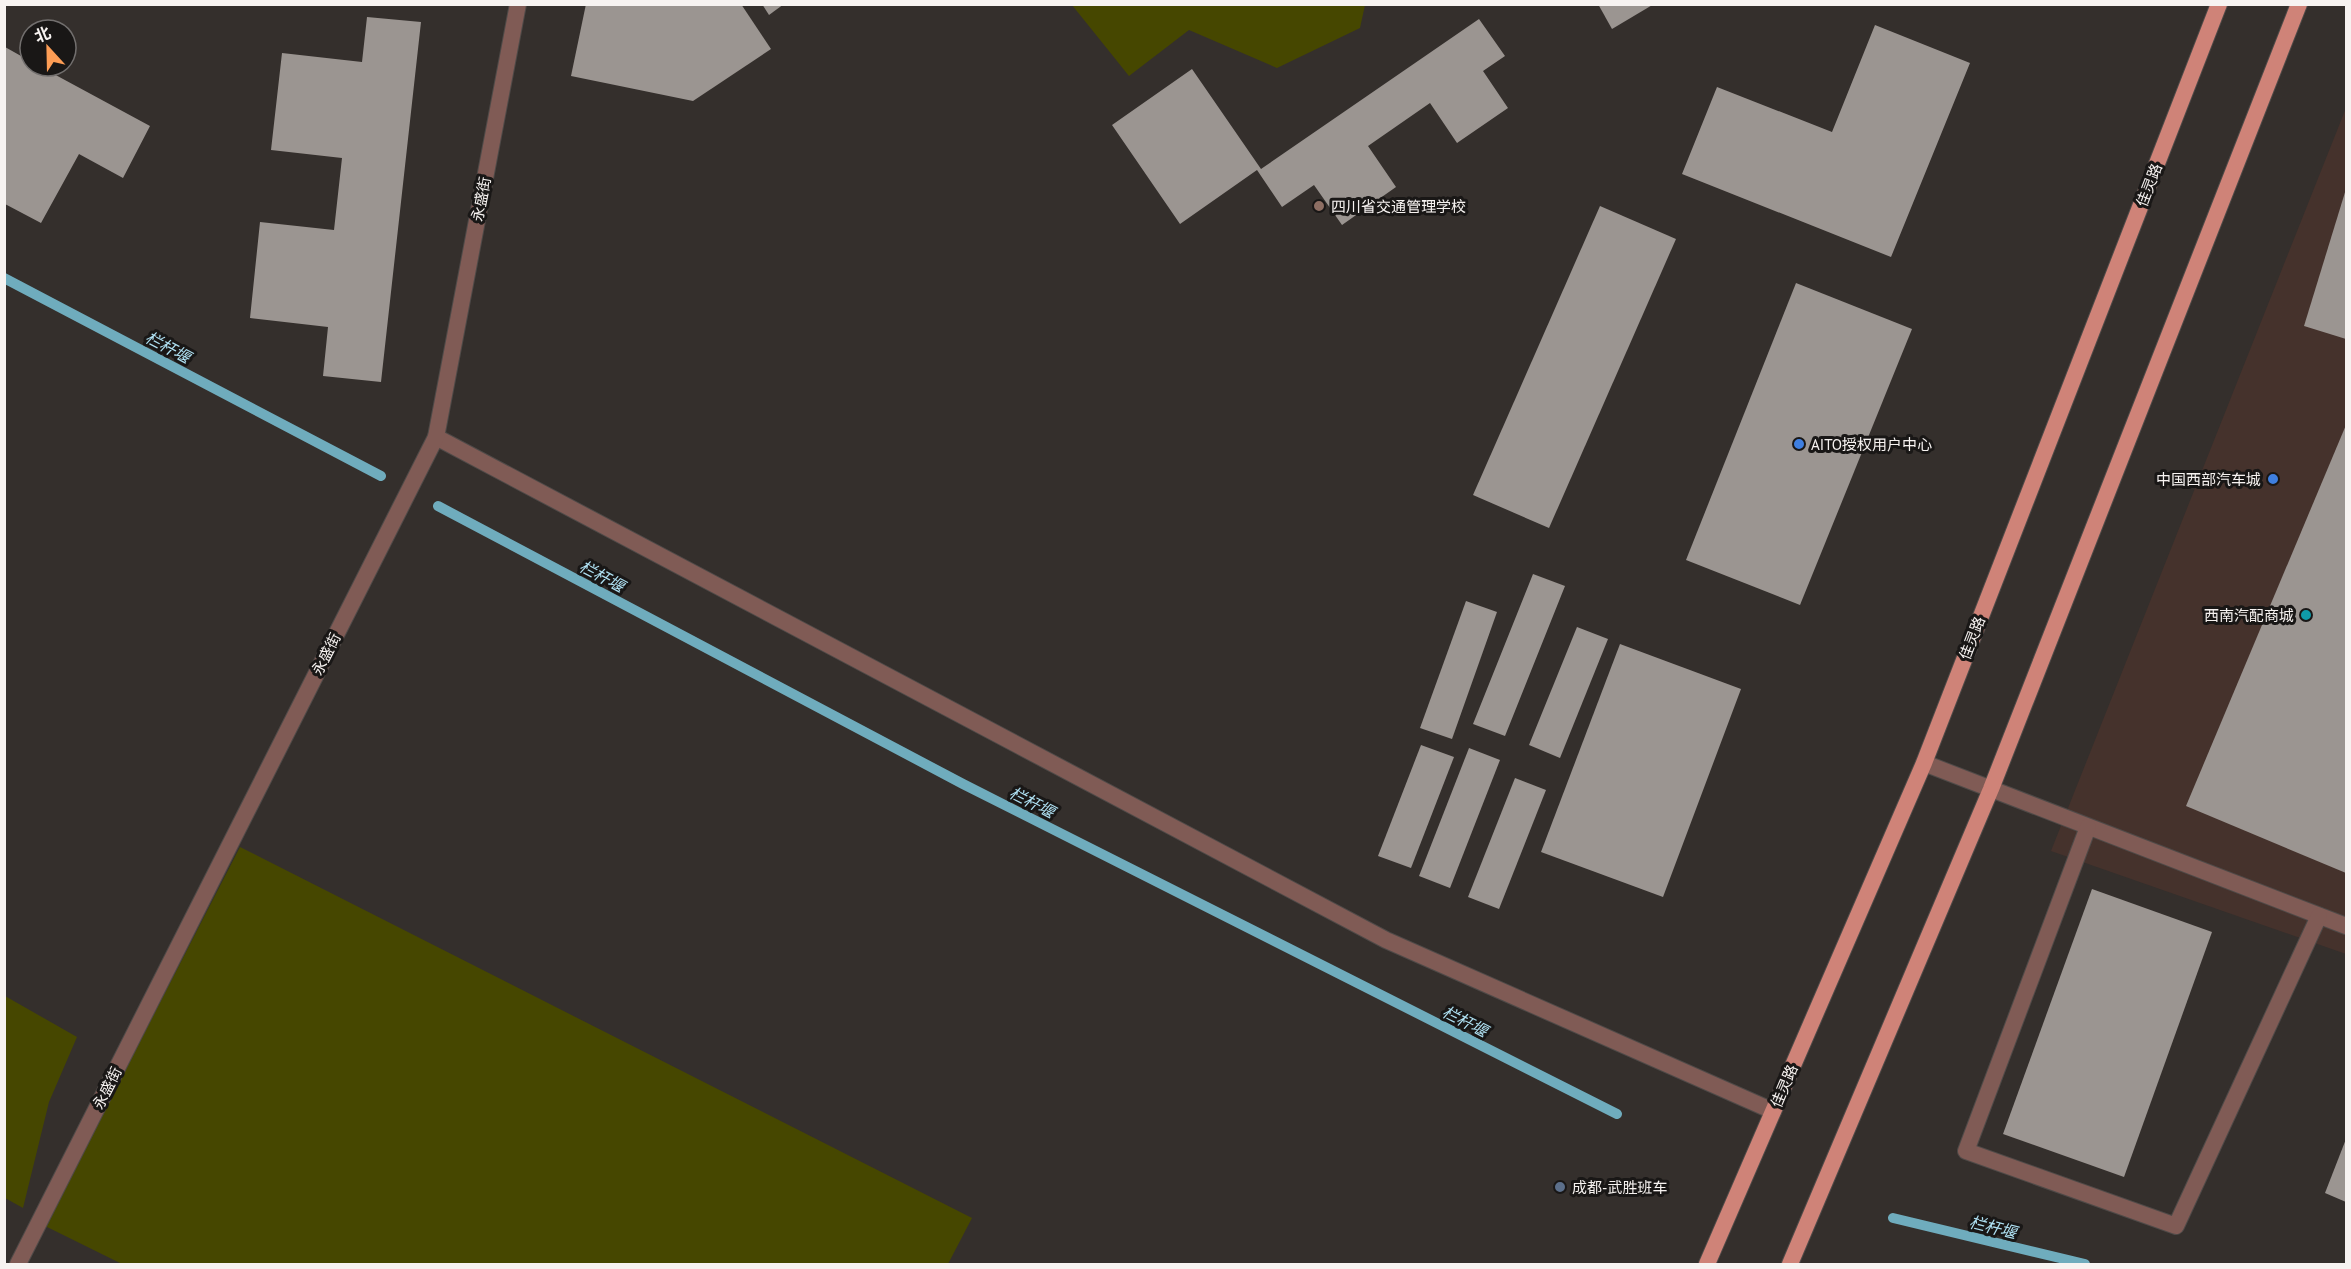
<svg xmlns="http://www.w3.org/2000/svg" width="2351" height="1269" font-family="'PT Sans','Noto Sans SC',sans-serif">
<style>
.commercial{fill:#45322c}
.green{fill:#464700}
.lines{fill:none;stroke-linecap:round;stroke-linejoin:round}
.stream{stroke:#6facbd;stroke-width:10}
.building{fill:#9b9591}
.service-casing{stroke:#4f4a48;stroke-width:18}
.minor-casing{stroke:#4f4a48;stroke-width:18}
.primary-casing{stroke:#4f4a48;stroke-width:18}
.service{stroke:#805b55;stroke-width:16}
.minor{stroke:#805b55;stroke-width:16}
.primary{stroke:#cf8378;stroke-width:16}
.education-dot{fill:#8d6e63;stroke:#191716;stroke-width:2}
.shop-dot{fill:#3f7fe0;stroke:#191716;stroke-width:2}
.culture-dot{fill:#0f9aa8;stroke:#191716;stroke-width:2}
.service-dot{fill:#5c6f8a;stroke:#191716;stroke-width:2}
.labels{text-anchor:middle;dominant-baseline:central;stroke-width:6;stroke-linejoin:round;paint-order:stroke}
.street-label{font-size:15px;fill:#f7f3f1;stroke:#191716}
.poi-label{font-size:15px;fill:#f7f3f1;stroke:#191716;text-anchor:start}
.water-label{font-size:16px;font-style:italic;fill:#b0e2f4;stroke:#191716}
</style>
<rect width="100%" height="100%" fill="#342f2c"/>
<!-- commercial -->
<path class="commercial" d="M2346,108v846l-295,-103z"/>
<!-- green -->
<g class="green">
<path d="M1072,5h293l-5,23 -83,40 -88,-38 -60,46z"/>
<path d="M240,847l732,371 -24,46h-826l-77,-38z"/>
<path d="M5,996l72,41 -28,65 -26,106 -18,-10z"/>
</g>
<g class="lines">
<!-- stream -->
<g class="stream">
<path d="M4,278l377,198"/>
<path d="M438,506l525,278 654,330"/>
<path d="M1893,1218l192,46"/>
</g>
</g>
<!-- building -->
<g class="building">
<path d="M586,4h155l30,45 -78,52 -122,-25z"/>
<path d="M762,4h22l-15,11z"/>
<path d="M1598,4h56l-42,25z"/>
<path d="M367,17l54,5 -40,360 -58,-6 5,-49 -78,-9 10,-96 74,8 8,-72 -71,-8 11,-97 80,9z"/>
<path d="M1479,19l26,37 -22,15 25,37 -51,35 -27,-40 -62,43 28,41 -54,38 -28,-40 -32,22 -25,-37 -77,54 -68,-99 80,-56 69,100z"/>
<path d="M1875,25l95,38 -79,194 -209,-83 35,-87 115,45z"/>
<path d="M5,47l25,14v5h9l111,60 -27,52 -44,-24 -38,69 -36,-19z"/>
<path d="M2346,189v150l-42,-13z"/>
<path d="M1600,206l76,33 -127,289 -76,-33z"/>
<path d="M1796,283l116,46 -112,276 -114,-45z"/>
<path d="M2346,425v448l-160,-67z"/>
<path d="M1533,574l32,12 -60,150 -32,-12z"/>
<path d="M1466,601l31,11 -45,127 -32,-11z"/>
<path d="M1577,627l31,12 -48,119 -31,-13z"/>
<path d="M1620,644l121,45 -78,208 -122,-45z"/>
<path d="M1421,745l33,12 -43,111 -33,-12z"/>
<path d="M1469,748l31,12 -50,128 -31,-12z"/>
<path d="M1515,778l31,12 -47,119 -31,-12z"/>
<path d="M2092,889l120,43 -88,245 -121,-43z"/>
<path d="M2346,1139v63l-21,-9z"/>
</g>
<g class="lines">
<defs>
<g id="service">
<path d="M1924,763l422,163"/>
<path d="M2088,827l-122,324 210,75 143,-310"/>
</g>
<g id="minor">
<path d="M436,437l950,503 387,171"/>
<path d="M18,1264l418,-827 82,-433"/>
</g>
<g id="primary">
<path d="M1707,1264l217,-501 295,-759"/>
<path d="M1790,1264l201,-475 308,-785"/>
</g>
</defs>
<!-- service casing -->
<use href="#service" class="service-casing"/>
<!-- minor casing -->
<use href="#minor" class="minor-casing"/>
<!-- primary casing -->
<use href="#primary" class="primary-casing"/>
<!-- service -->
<use href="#service" class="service"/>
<!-- minor -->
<use href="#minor" class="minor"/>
<!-- primary -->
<use href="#primary" class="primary"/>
</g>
<!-- markers -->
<circle class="education-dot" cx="1319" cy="206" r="6"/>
<g class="shop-dot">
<circle cx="1799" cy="444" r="6"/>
<circle cx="2273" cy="479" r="6"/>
</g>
<circle class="culture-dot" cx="2306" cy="615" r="6"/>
<circle class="service-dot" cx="1560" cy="1187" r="6"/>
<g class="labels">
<!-- street labels -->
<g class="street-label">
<text transform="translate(2149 185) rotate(-69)">佳灵路</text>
<text transform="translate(481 199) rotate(-79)">永盛街</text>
<text transform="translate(1972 638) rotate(-69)">佳灵路</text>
<text transform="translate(326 654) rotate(-63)">永盛街</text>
<text transform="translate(1784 1086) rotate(-67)">佳灵路</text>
<text transform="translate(107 1088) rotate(-63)">永盛街</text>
</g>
<!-- poi labels -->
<g class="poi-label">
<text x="1331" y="206">四川省交通管理学校</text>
<text x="1811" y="444">AITO授权用户中心</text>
<text x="2261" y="479" text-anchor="end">中国西部汽车城</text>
<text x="2294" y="615" text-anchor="end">西南汽配商城</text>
<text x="1572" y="1187">成都-武胜班车</text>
</g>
<!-- water labels -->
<g class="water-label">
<text transform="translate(168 347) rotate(28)">栏杆堰</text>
<text transform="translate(602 576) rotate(28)">栏杆堰</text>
<text transform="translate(1032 802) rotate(27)">栏杆堰</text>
<text transform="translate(1465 1021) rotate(27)">栏杆堰</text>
<text transform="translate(1993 1227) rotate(14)">栏杆堰</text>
</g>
</g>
<!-- border -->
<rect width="2351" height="1269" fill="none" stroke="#f7f3f1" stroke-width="12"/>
<!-- north arrow -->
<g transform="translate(48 48) rotate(338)"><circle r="28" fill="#191716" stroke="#726f6e" stroke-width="1.5"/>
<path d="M0-4.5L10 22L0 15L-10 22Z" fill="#fd9d55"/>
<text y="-9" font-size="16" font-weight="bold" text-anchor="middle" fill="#f7f3f1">北</text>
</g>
</svg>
